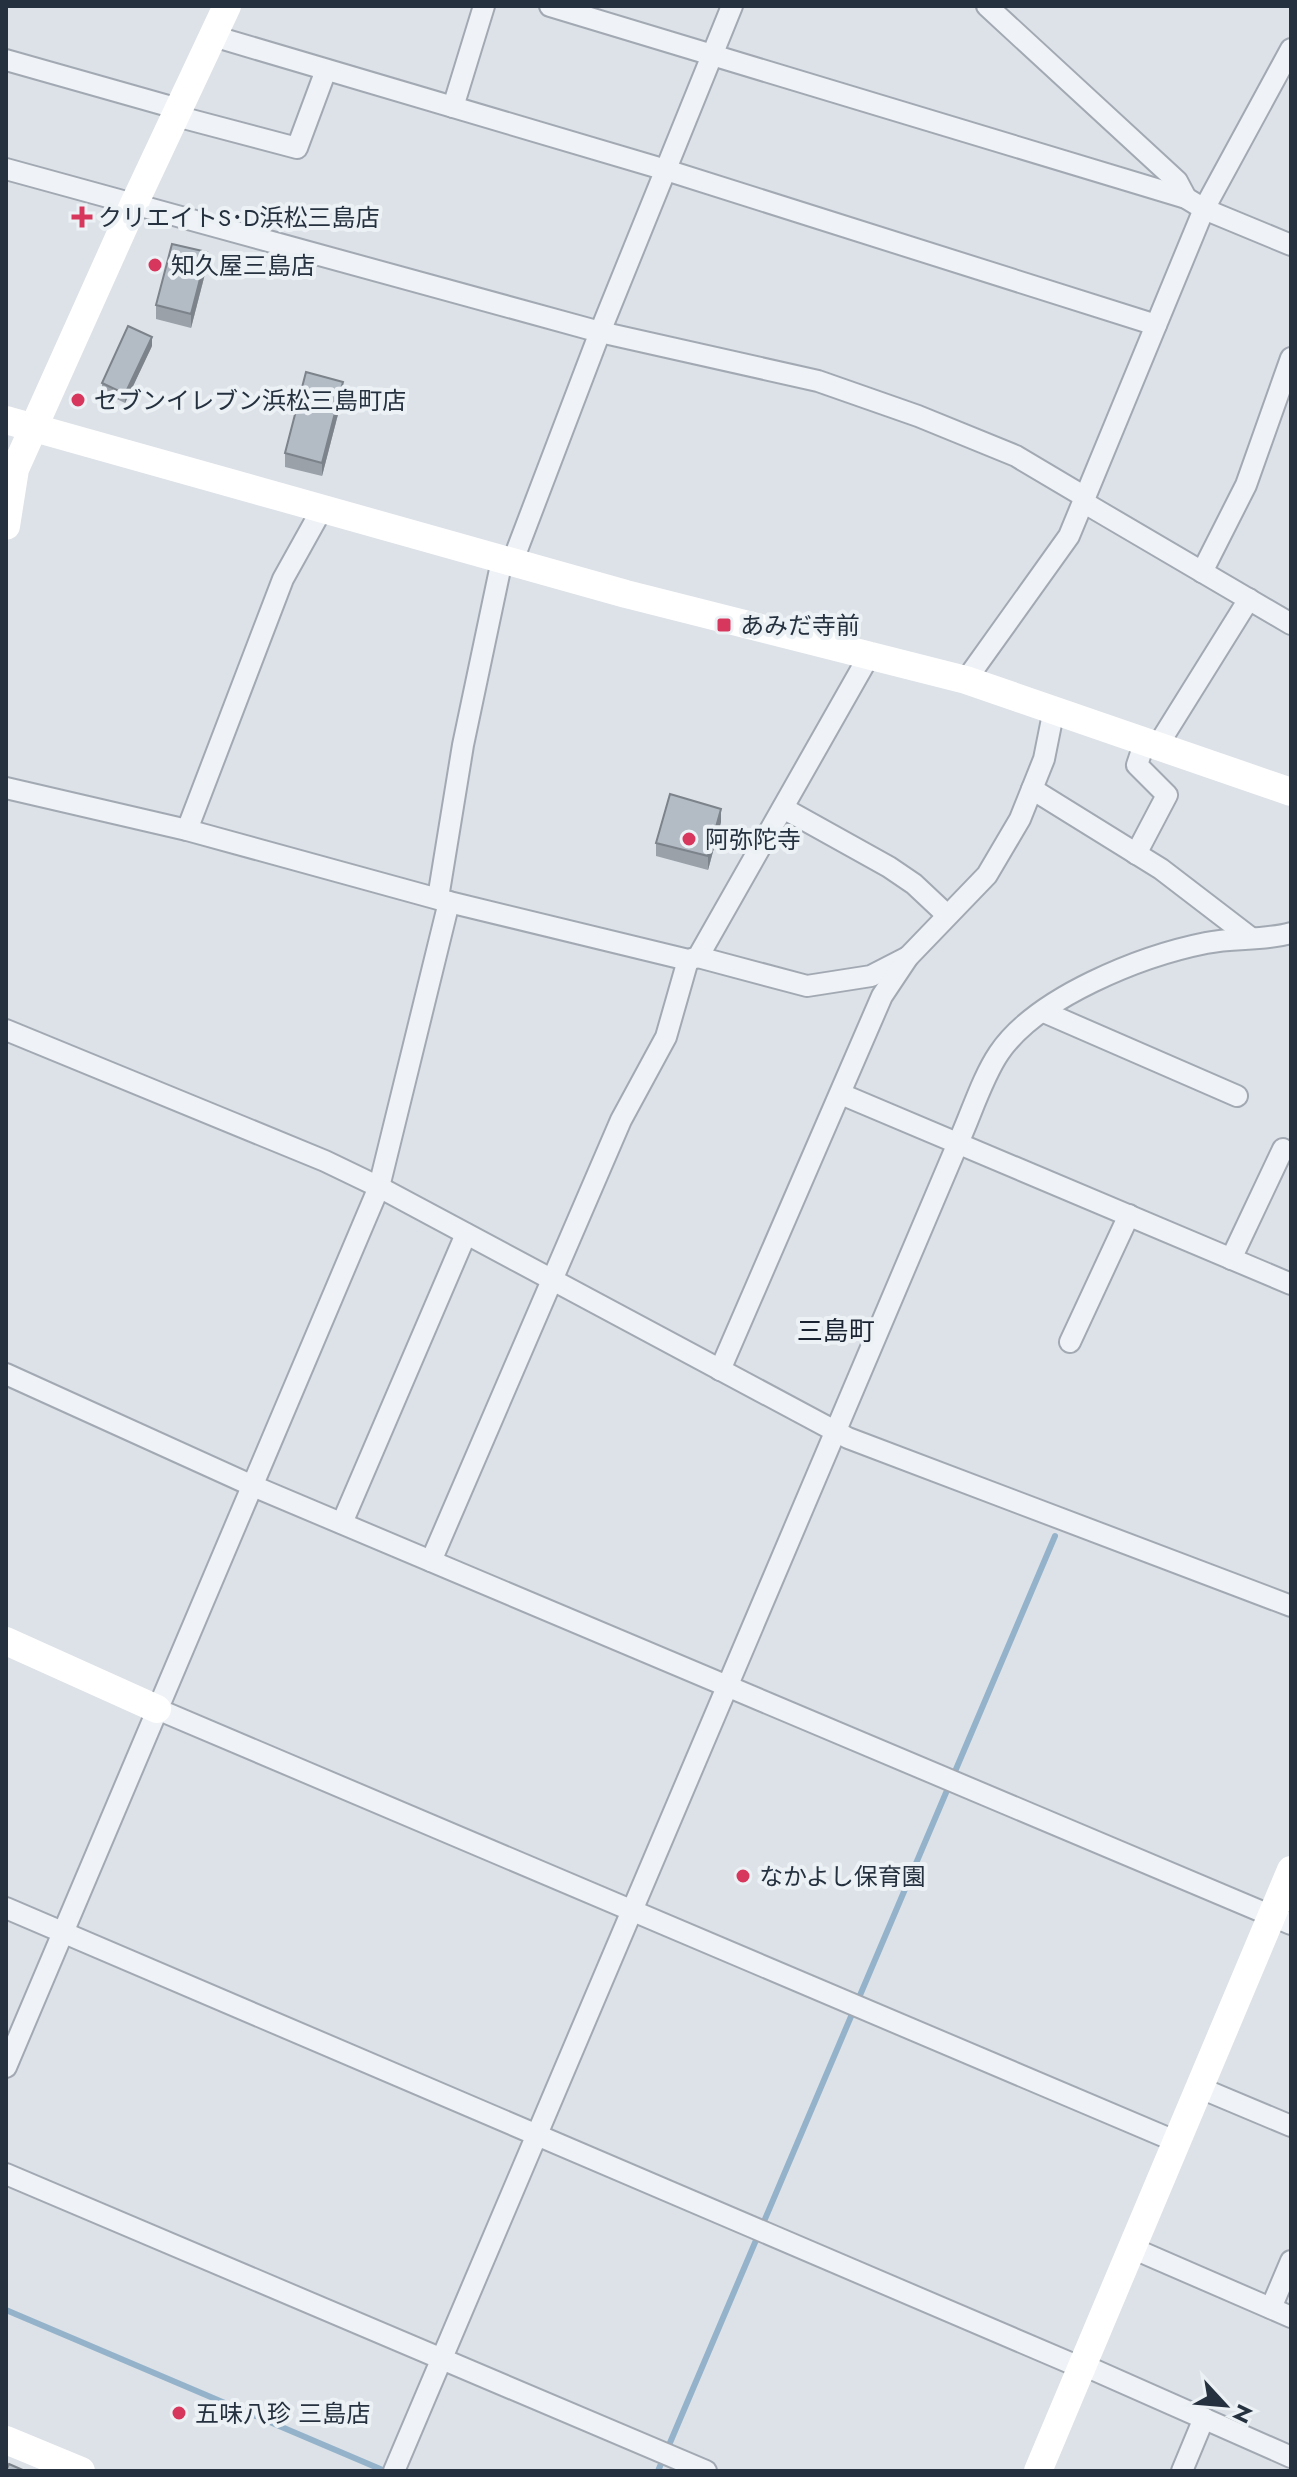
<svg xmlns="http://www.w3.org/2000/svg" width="1297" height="2477" font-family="Jost,'Noto Sans JP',sans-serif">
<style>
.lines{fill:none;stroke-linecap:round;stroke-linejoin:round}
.stream{stroke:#94b3cb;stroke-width:6}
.street-casing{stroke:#a2a9b2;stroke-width:24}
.street{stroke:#eff2f6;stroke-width:20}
.secondary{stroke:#fff;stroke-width:28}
.wall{fill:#9aa1a9}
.shaded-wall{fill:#7d838a}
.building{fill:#b3bbc5;stroke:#7d838a;stroke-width:2}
.poi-dot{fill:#d8375d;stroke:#ecf1f5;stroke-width:3}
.labels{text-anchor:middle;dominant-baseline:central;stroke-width:8;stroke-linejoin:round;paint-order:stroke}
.poi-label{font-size:24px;fill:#25313f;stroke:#ecf1f5;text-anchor:start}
.neighbourhood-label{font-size:26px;fill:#182230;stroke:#ecf1f5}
</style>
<rect width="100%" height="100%" fill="#dde2e8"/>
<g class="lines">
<!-- stream -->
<g class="stream">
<path d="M6,2310l379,161"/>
<path d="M658,2471l397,-935"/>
</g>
<defs>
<g id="street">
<path d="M550,6l636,192 18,11 87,36"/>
<path d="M987,6l190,175 9,17"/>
<path d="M213,36l453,134 490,155"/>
<path d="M6,60l173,49"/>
<path d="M453,107l31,-101"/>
<path d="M176,116l121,32 29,-78"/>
<path d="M6,169l594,163 218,49 100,35 98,40 69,41"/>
<path d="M1083,502l208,122"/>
<path d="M512,563l88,-231 132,-326"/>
<path d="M1202,572l44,-87 45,-127"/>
<path d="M966,680l103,-144 135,-327 87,-160"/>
<path d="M1158,745l91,-146"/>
<path d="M6,788l181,42 262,72 239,58 10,-3 172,-303"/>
<path d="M1032,789l129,80 90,69"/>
<path d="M783,808l106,59 25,17 33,31"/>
<path d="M187,830l96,-251 39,-70"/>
<path d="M1136,854l31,-59 -30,-30 8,-24"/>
<path d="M438,898l25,-153 39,-185"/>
<path d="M698,957l109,29 64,-10 37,-19"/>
<path d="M1044,1012l193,84"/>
<path d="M6,1030l319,131 54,26 469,251 443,168"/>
<path d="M841,1094l450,190"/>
<path d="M1231,1259l52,-110"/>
<path d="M1070,1342l59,-127"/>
<path d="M720,1370l162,-374 26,-39 79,-82 33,-56 24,-60 10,-50"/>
<path d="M6,1374l247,112 1038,438"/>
<path d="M342,1523l124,-289"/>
<path d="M431,1561l190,-441 45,-83 22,-77"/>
<path d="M157,1709l1018,432"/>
<path d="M6,1908l1076,460"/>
<path d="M6,2067l373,-880 70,-285"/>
<path d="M1198,2087l93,39"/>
<path d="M6,2174l700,297"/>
<path d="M1132,2248l159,69"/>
<path d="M1271,2308l20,-47"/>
<path d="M1083,2365l208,92"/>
<path d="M394,2471l564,-1328c13,-28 24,-65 41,-90 38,-56 142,-97 207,-110 28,-6 57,-2 85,-10"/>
<path d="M1182,2471l22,-53"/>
</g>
</defs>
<!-- street casing -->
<use href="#street" class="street-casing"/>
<!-- street -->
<use href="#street" class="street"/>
<!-- secondary -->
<g class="secondary">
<path d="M6,420l620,174 340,86 325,112"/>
<path d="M6,526l9,-57 119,-265 93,-198"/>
<path d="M6,1641l151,68"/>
<path d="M6,2440l75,31"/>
<path d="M1038,2471l253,-601"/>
</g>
</g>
<!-- wall -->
<g class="wall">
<path d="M207,266l-16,62 -35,-9v-14z"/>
<path d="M152,346l-27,57 -23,-11v-9z"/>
<path d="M343,395l-21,81 -37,-9v-14z"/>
<path d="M721,822l-13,48 -52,-14v-13z"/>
</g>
<!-- shaded-wall -->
<g class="shaded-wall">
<path d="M8,170v17l-2,9v-17z"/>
<path d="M207,252v14l-16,62v-14z"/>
<path d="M152,337v9l-27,57v-9z"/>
<path d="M343,382v13l-21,81v-13z"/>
<path d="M721,809v13l-13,48v-14z"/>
</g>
<!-- building -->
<g class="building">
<path d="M172,244l35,8 -16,62 -35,-9z"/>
<path d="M128,326l24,11 -27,57 -23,-11z"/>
<path d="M306,372l37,10 -21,81 -37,-10z"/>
<path d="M670,794l51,15 -13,47 -52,-13z"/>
<path d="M9,2464l16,7h-19z"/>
</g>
<!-- markers -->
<g class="poi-dot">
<path d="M78 205h8v8h8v8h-8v8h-8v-8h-8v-8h8z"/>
<circle cx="155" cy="265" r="8"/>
<circle cx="78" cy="400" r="8"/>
<rect x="716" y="617" width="16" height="16" rx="4"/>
<circle cx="689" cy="839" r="8"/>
<circle cx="743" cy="1876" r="8"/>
<circle cx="179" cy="2413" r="8"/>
</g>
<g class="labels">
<!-- poi labels -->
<g class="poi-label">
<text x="98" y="217">クリエイトS･D浜松三島店</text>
<text x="171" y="265">知久屋三島店</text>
<text x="94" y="400">セブンイレブン浜松三島町店</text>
<text x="740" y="625">あみだ寺前</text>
<text x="705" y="839">阿弥陀寺</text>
<text x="759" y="1876">なかよし保育園</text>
<text x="195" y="2413">五味八珍 三島店</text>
</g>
<!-- neighbourhood labels -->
<g class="neighbourhood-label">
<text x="836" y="1331">三島町</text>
</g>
</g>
<!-- border -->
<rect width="1297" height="2477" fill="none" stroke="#25313f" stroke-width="16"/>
<!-- north arrow -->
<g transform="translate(1225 2405) rotate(116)" stroke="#ecf1f5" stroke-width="6" paint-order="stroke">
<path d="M0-6L14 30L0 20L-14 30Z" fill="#25313f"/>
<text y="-12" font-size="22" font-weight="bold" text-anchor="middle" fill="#25313f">N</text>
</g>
</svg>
